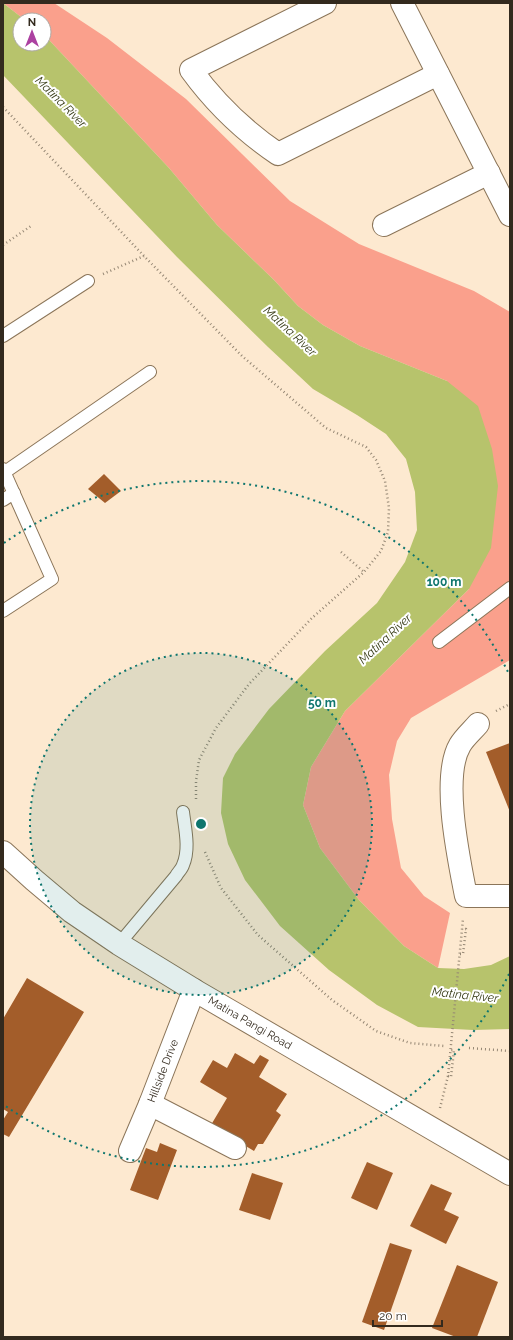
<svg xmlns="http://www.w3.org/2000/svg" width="513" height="1340" font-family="Raleway,sans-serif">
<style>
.forest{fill:#faa08c}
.water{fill:#b7c36c}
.building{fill:#a35d2a}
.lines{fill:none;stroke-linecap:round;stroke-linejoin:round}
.service-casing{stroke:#8b7559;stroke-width:14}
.minor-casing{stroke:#8b7559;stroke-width:24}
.tertiary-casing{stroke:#8b7559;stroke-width:24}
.path{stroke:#958774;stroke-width:2.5;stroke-dasharray:1 3;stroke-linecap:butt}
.service{stroke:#fff;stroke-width:12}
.minor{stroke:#fff;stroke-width:22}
.tertiary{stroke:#fff;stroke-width:22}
.ring{fill:none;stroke:#0f766e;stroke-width:2;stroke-dasharray:2 4}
.labels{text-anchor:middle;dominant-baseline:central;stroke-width:4;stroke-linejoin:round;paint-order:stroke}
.street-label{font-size:11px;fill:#332a1e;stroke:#fff}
.water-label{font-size:12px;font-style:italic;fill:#373b16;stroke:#fff}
.centre{fill:#0f766e;stroke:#fff;stroke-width:2}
.ring-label{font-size:12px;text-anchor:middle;font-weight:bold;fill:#0f766e;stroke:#fff;stroke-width:4;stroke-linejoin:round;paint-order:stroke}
</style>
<rect width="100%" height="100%" fill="#fde9d0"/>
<!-- forest -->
<path class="forest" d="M3,3h51l53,35 79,61 104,102 69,43 115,47 36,21v348l-99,58 -14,23 -8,34 3,44 9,49 23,28 26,17 -12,55 -34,-22 -45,-46 -39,-52 -17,-43 8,-38 34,-56 124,-122 -22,-208 -87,-35 -37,-21 -25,-19 -24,-26 -57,-55 -48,-57 -119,-127 -6,-5v-16h-19z"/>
<!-- water -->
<path class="water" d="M3,3l22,17h-5v24h24v-8l6,5 119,127 48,57 57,55 24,26 25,19 37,21 87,35 31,25 14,43 6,37 -7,62 -22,41 -124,122 -34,56 -8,38 17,43 39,52 45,46 34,22 26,1 27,-4 19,-9v73l-37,1 -55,-3 -41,-22 -48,-35 -49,-44 -35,-46 -17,-36 -7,-31 2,-35 12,-24 34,-45 56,-58 52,-48 28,-41 12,-32 -2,-38 -9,-33 -20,-25 -29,-19 -44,-26 -45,-42 -91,-90 -174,-182z"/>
<!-- building -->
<g class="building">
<path d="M104,474l17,17 -16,12 -17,-14z"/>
<path d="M510,743v69l-24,-60z"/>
<path d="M27,978l57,34 -75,125 -6,-3v-14l5,-8 -5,-3v-90z"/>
<path d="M235,1053l19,11 6,-9 9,5 -10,17 28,17 -11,17 5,4 -18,29h-5l-4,7 -43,-26 16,-27 -27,-16 13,-22 14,8z"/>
<path d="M160,1143l17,7 -19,50 -28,-10 16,-42 11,4z"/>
<path d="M367,1162l26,11 -16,37 -26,-12z"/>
<path d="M252,1173l31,10 -13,37 -31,-10z"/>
<path d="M431,1184l21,9 -8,17 15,7 -13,27 -36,-18z"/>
<path d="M390,1243l22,7 -28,80 -22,-8z"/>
<path d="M457,1265l41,17 -21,55h-21l-24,-9z"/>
</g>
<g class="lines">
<defs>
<g id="service">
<path d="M3,336l85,-55"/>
<path d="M3,469l49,110 -49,32"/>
<path d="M5,472l145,-100"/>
<path d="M3,500l11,-7"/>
<path d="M439,642l71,-54"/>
<path d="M119,944l57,-68c2,-4 6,-7 7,-11 7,-16 2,-36 0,-53"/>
</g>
<g id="minor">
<path d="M325,3l-134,67c24,33 53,61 87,84l160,-80"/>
<path d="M402,3l108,212"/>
<path d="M384,225l105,-52"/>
<path d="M478,724c-6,7 -14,14 -18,21 -19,32 -1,115 6,151h44"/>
<path d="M150,1104l85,44"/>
<path d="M130,1151l20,-47 44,-114"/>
</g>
<path id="tertiary" d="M3,852l31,28 38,32 47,32 75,46 316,184"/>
</defs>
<!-- service casing -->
<use href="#service" class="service-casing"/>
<!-- minor casing -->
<use href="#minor" class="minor-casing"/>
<!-- tertiary casing -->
<use href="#tertiary" class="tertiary-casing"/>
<!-- path -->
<g class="path">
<path d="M3,107l141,149 98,100 84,72 40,19 10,13 9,21 4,27 -1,24 -7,19 -17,21 -52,46 -63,66 -33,44 -17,32 -3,21v20"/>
<path d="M3,245l28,-19"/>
<path d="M103,274l41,-18"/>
<path d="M341,552l23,20"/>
<path d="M496,711l14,-7"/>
<path d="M205,852l16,36 37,47 74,65 44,31 34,12 34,3"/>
<path d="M460,954h3l3,-25h-4"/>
<path d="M469,1048l41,3"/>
<path d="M448,1076l3,1 3,-27h-3"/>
<path d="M440,1108l8,-32 15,-157"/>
</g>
<!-- service -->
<use href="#service" class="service"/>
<!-- minor -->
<use href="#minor" class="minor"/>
<!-- tertiary -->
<use href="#tertiary" class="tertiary"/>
</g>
<!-- distance rings -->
<circle cx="201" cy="824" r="171" fill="#0f766e" fill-opacity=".12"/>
<g class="ring">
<circle cx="201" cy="824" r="171"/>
<path d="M509 974A343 343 0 0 1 4 1105M4 543A343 343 0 0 1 509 674"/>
</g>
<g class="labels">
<!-- street labels -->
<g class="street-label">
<text transform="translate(250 1023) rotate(30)">Matina Pangi Road</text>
<text transform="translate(163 1071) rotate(-69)">Hillside Drive</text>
</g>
<!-- water labels -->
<g class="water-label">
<text transform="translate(61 102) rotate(45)">Matina River</text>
<text transform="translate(290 331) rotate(43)">Matina River</text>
<text transform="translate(385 639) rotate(-43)">Matina River</text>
<text transform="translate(465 995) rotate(6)">Matina River</text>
</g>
</g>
<circle cx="201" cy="824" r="6" class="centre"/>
<g class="ring-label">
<text x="444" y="586">100 m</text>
<text x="322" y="707">50 m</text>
</g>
<!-- border -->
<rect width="513" height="1340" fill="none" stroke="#332a1e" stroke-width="8"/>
<!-- north arrow -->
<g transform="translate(32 32)"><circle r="19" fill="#ffffff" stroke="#adaaa5"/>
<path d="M0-3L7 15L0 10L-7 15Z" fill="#ac41a1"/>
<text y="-6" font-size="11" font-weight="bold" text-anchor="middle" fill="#332a1e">N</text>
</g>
<!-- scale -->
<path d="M373 1320v6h69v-6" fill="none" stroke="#332a1e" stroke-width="2"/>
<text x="379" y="1320" font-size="12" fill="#332a1e" stroke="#ffffff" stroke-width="3" paint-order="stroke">20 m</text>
</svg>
